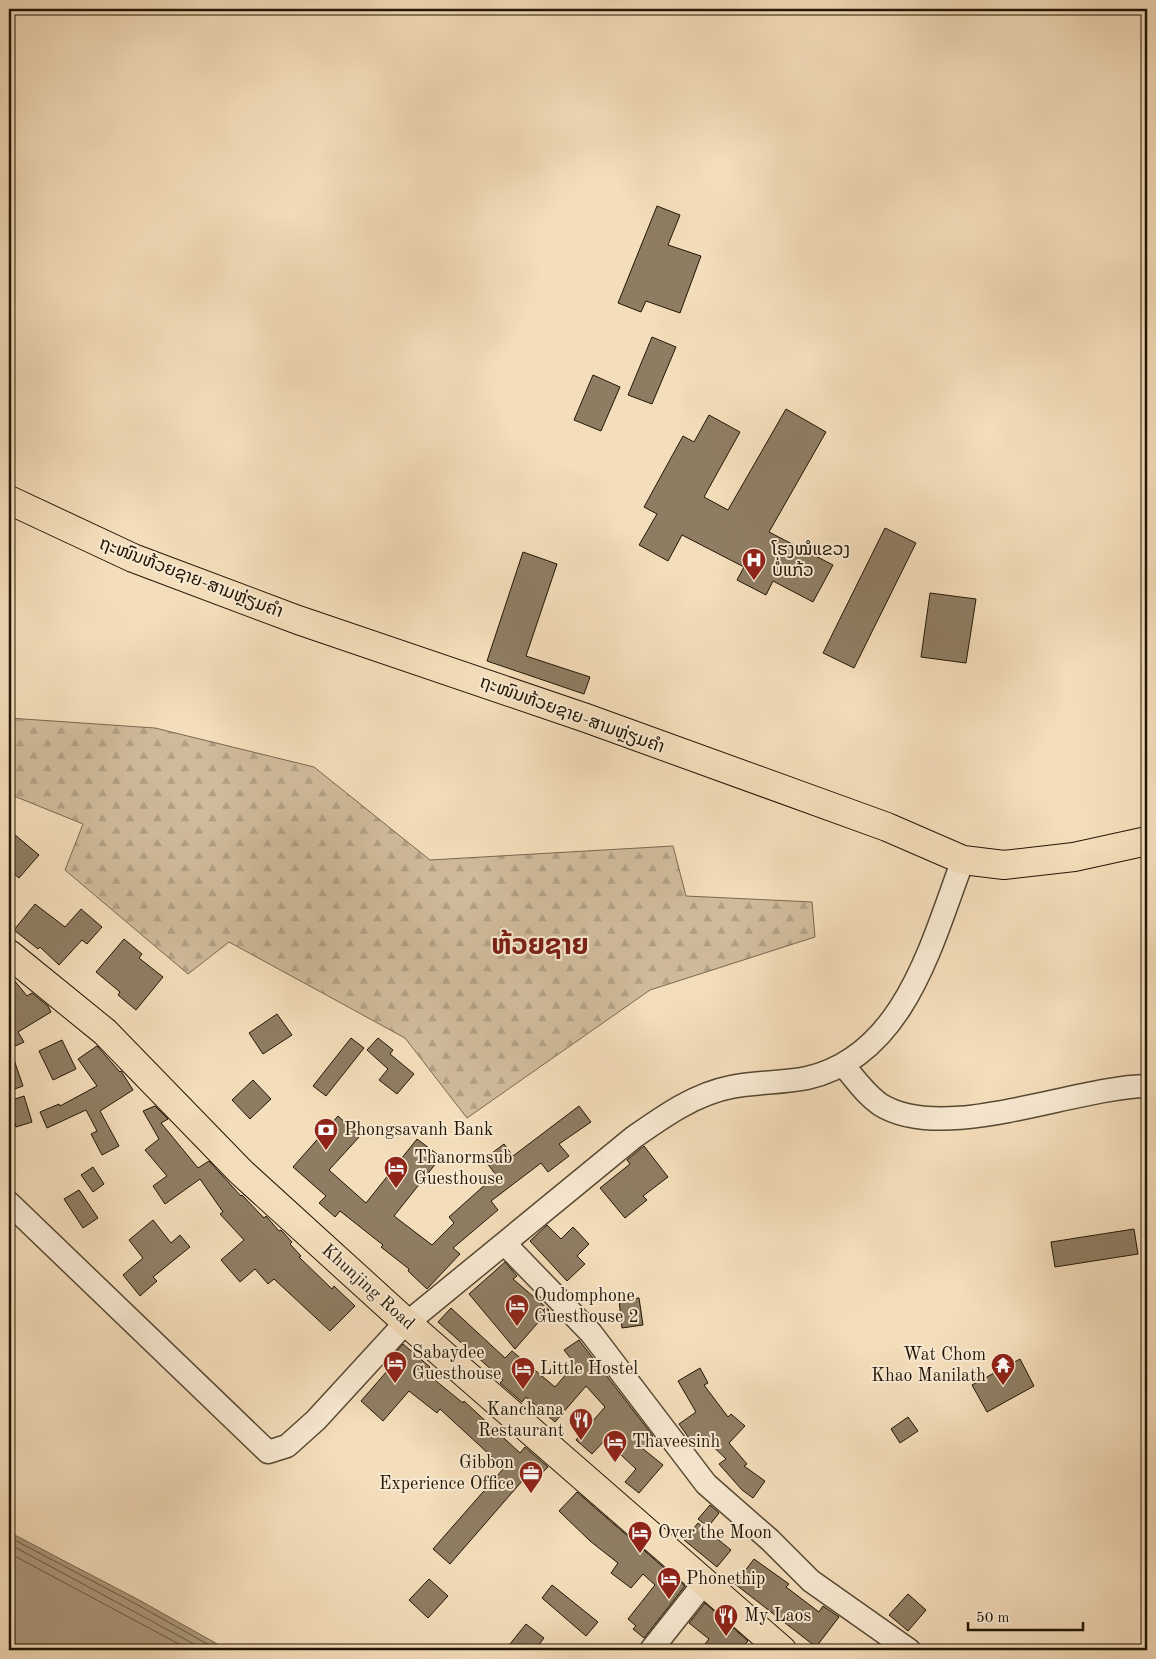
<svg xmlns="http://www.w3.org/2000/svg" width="1156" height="1659" font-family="'Old Standard TT','Noto Sans Lao',serif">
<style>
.forest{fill:url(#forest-firs);stroke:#796850}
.water{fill:#ad997c;stroke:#75654c}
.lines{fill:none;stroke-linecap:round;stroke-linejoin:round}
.shore{stroke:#685840;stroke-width:1}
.building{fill:#8f7d63;stroke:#221605}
.minor-casing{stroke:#564832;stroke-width:25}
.major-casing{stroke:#221605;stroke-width:30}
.minor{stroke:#f8e9d2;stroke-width:22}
.major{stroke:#f4ddba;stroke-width:28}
.labels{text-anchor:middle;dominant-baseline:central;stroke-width:4;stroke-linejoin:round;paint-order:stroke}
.poi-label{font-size:18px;fill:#221605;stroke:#f8e9d2;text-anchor:start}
.street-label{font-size:18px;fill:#221605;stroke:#f8e9d2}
.town-label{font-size:28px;font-weight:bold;fill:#7a1f14;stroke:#f8e9d2}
</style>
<defs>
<pattern id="forest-firs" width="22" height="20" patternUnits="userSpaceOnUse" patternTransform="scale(1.25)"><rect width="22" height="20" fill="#d0bb9b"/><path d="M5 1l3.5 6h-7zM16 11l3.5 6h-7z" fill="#b2a084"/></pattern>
</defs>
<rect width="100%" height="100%" fill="#f4ddba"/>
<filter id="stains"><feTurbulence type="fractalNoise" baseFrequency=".004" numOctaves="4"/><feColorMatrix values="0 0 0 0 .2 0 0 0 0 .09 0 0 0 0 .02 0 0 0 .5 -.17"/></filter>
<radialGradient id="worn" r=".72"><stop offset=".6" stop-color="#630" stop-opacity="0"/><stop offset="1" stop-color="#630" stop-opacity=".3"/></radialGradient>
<!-- forest -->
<path class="forest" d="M9,718l146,10 159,39 116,93 243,-14 13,50 126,6 3,35 -165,53 -183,128 -62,-80 -176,-96 -41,32 -123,-104 18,-46 -74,-30z"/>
<!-- water -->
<path class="water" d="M9,1532l130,68 89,50h-219z"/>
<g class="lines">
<!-- shore -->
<g class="shore">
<path d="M9,1537l127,67 82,46"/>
<path d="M9,1544l196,106"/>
<path d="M9,1553l181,97"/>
</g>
</g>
<!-- building -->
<g class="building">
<path d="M657,206l23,9 -12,30 33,11 -21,57 -34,-12 -5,11 -23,-9z"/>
<path d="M652,337l24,10 -24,57 -24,-9z"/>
<path d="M593,375l27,12 -19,44 -27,-11z"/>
<path d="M786,409l40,23 -57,100 64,33 -20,37 -40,-21 -7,14 -29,-15 7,-13 -62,-32 -14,26 -29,-16 18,-31 -13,-7 39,-71 11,6 15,-27 31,17 -36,65 24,13z"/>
<path d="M885,528l31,15 -62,125 -31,-15z"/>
<path d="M523,552l34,12 -31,92 64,21 -6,17 -97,-33z"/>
<path d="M930,593l46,6 -10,64 -45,-6z"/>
<path d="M14,834l25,21 -20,23 -10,-8v-30z"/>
<path d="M35,904l30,23 16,-18 21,18 -15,17 -5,-4 -23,25 -19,-18 -2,2 -24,-19z"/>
<path d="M124,939l18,15 -3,4 24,19 -27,33 -18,-15 2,-3 -24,-20z"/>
<path d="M9,974l18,22 5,-3 16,13 3,6 -33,20 6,10 -15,7z"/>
<path d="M277,1014l15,21 -29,19 -14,-21z"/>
<path d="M351,1038l13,10 -38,48 -13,-10z"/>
<path d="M378,1038l15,12 -3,4 24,20 -17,20 -18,-14 9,-11 -21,-19z"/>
<path d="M62,1040l14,29 -23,11 -14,-29z"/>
<path d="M97,1046l23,26 1,-1 12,19 -33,21 19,35 -17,9 -11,-21 6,-3 -11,-21 -39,18 -7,-16 19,-8 1,2 37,-20 -19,-27z"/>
<path d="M11,1051l12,35 -14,5v-39z"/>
<path d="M253,1080l18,19 -21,20 -18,-19z"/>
<path d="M24,1096l8,26 -16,5 -7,-26z"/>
<path d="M155,1106l13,13 -7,4 37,45 11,-7 32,35 1,-1 22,23 2,-2 13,15 2,-1 11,12 -2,2 11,12 -2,1 33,32 2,-3 21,20 -25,25 -56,-52 -6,5 -13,-15 -15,13 -19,-22 23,-20 -24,-26 3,-2 -23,-33 -35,25 -12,-18 14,-10 -22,-26 14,-11 -16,-28z"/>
<path d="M579,1106l12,16 -32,22 10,12 -21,16 -7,-9 -50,38 7,9 -45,38 7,6 -33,35 -19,-18 1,-2 -28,-22 2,-2 -43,-34 -5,6 -16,-14 7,-7 -33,-29 45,-51 22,20 -31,34 37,33 51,-64 24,18 -47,59 38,29 22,-22 -5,-6 47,-42 -12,-16 20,-15 9,12z"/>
<path d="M644,1146l24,31 -25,19 4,4 -22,18 -25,-30 30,-24 -3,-4z"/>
<path d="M93,1167l11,17 -11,8 -12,-17z"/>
<path d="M79,1190l19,28 -15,10 -19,-29z"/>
<path d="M153,1220l18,23 9,-8 10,12 -37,30 4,4 -17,15 -17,-21 20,-17 -14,-18z"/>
<path d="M547,1225l14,14 12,-12 16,17 -12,12 8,8 -18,17 -37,-40z"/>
<path d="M1134,1229l4,25 -83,13 -4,-25z"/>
<path d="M505,1262l12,14 -4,3 36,31 -34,39 -46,-55z"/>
<path d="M639,1298l4,27 -21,3 -3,-28z"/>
<path d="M451,1308l54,50 7,-7 43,36 20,-23 -11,-14 15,-10 74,96 -11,12 21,17 -24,28 -14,-11 11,-13 -31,-29 -13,14 -16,-14 29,-33 -19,-21 -31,36 -29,-25 -4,5 -22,-19 3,-3 -65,-58z"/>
<path d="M403,1344l27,23 -5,5 38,31 1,-2 56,52 5,-6 23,20 -19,19 -6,-6 -73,84 -17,-15 71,-81 -64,-59 -3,4 -28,-22 -26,30 -22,-20 34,-39 -4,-4z"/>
<path d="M1020,1359l14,27 -47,26 -15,-27z"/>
<path d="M700,1368l8,15 -4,2 24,32 3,-3 14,12 -16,17 18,21 -3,2 21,15 -12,17 -11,-8 -23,-26 7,-5 -26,-25 -9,7 -12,-17 17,-12 -18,-31z"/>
<path d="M908,1417l10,14 -18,12 -9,-14z"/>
<path d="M577,1492l108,94 -41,52 -11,-9 3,-3 -8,-7 27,-34 -12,-11 -12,14 -20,-15 7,-10 -28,-22 -31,-30z"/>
<path d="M710,1505l9,8 -11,14 -10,-8z"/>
<path d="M698,1523l33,27 -14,17 -33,-27z"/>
<path d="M754,1559l35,25 -3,3 33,25 4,-6 16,11 -23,30 -81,-63z"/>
<path d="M429,1579l19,17 -20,22 -19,-18z"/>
<path d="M552,1585l46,37 -12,14 -44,-38z"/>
<path d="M908,1594l18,16 -18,21 -19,-16z"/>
<path d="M705,1603l43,38 -8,9h-27l-8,-6 4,-5 -20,-16z"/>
<path d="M526,1624l18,14 -9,12h-17l-8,-6z"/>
</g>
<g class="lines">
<defs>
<g id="minor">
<path d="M844,1066c11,13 22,29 37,39 64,39 193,-18 266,-19"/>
<path d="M9,1203l259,249 19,-6 29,-26 90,-98"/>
<path d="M505,1244l86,89 115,151 64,56 41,41 98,69"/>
<path d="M407,1323l227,-186c30,-21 61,-43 97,-50 25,-5 51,-4 76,-9 98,-22 125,-137 156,-218"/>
<path d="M651,1650l53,-67"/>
</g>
<g id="major">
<path d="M9,500l124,58 165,62 288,98 301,109 76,33 41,5 70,-8 73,-16"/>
<path d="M9,954l96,78 136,140 166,151 375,327"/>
</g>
</defs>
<!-- minor casing -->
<use href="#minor" class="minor-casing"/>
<!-- major casing -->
<use href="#major" class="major-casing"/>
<!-- minor -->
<use href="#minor" class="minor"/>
<!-- major -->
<use href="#major" class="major"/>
</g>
<!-- icons -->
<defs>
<symbol id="hospital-pin" viewBox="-11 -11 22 30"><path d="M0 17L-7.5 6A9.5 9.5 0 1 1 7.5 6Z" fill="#8f2418" stroke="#f8e9d2"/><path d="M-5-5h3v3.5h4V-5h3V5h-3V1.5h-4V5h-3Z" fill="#fff"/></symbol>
<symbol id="bank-pin" viewBox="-11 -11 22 30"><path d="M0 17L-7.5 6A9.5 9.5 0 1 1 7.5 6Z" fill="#8f2418" stroke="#f8e9d2"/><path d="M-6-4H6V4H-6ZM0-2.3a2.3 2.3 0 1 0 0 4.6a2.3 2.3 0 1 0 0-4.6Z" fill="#fff"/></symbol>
<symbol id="hotel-pin" viewBox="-11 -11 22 30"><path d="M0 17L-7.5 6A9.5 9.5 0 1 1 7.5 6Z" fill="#8f2418" stroke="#f8e9d2"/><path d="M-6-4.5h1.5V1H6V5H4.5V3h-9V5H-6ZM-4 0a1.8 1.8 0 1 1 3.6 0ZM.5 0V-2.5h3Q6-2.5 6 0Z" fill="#fff"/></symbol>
<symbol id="temple-pin" viewBox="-11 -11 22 30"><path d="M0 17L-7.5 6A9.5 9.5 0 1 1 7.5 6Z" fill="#8f2418" stroke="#f8e9d2"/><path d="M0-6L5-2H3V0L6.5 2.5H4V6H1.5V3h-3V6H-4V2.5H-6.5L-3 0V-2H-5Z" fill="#fff"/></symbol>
<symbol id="restaurant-pin" viewBox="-11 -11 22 30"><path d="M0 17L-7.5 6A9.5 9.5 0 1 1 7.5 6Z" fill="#8f2418" stroke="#f8e9d2"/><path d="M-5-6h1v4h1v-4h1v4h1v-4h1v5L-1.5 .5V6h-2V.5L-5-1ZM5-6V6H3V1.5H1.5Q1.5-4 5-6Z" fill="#fff"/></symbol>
<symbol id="office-pin" viewBox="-11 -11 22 30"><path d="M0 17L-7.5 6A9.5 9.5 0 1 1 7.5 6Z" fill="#8f2418" stroke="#f8e9d2"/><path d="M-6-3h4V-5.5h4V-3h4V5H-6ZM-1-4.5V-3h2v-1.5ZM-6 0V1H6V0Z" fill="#fff"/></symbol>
</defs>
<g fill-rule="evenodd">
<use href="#hospital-pin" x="740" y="546" width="28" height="38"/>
<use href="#bank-pin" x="312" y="1116" width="28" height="38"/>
<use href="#hotel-pin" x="382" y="1154" width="28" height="38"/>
<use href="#hotel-pin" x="503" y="1292" width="28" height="38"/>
<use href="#hotel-pin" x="381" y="1349" width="28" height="38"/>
<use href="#temple-pin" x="989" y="1351" width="28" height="38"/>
<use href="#hotel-pin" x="509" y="1355" width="28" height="38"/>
<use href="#restaurant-pin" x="567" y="1406" width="28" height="38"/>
<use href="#hotel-pin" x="601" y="1428" width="28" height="38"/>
<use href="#office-pin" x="517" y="1459" width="28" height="38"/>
<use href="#hotel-pin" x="626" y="1519" width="28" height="38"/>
<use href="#hotel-pin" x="655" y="1565" width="28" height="38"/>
<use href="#restaurant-pin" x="712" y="1602" width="28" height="38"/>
</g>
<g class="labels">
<!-- poi labels -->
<g class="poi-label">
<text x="772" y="550">ໂຮງໝໍແຂວງ<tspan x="772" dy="21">ບໍ່ແກ້ວ</tspan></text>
<text x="344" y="1130">Phongsavanh Bank</text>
<text x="414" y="1158">Thanormsub<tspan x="414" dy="21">Guesthouse</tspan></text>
<text x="534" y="1296">Oudomphone<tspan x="534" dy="21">Guesthouse 2</tspan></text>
<text x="412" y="1353">Sabaydee<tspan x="412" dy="21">Guesthouse</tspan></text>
<text x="986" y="1355" text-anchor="end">Wat Chom<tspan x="986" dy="21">Khao Manilath</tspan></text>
<text x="540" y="1369">Little Hostel</text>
<text x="564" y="1410" text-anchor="end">Kanchana<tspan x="564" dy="21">Restaurant</tspan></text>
<text x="632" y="1442">Thaveesinh</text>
<text x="514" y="1463" text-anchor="end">Gibbon<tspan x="514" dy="21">Experience Office</tspan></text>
<text x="658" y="1533">Over the Moon</text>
<text x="686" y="1579">Phonethip</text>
<text x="744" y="1616">My Laos</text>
</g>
<!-- street labels -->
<g class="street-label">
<text transform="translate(191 578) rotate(21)">ຖະໜົນຫ້ວຍຊາຍ-ສາມຫຼ່ຽມຄຳ</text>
<text transform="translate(572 715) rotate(20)">ຖະໜົນຫ້ວຍຊາຍ-ສາມຫຼ່ຽມຄຳ</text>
<text transform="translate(368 1287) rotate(42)">Khunjing Road</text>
</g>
<!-- town labels -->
<g class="town-label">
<text x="540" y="947">ຫ້ວຍຊາຍ</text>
</g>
</g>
<!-- margin -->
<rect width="1156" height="1659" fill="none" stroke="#f4ddba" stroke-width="30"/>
<rect x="10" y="10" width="1136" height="1639" fill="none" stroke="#221605" stroke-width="2.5"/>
<rect x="15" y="15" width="1126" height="1629" fill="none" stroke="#221605"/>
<!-- scale -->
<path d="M968 1622v8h115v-8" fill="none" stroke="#221605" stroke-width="2.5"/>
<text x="976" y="1622" font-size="15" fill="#221605" stroke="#f8e9d2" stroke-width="4" paint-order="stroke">50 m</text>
<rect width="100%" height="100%" filter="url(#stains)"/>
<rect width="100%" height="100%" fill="url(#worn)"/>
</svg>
